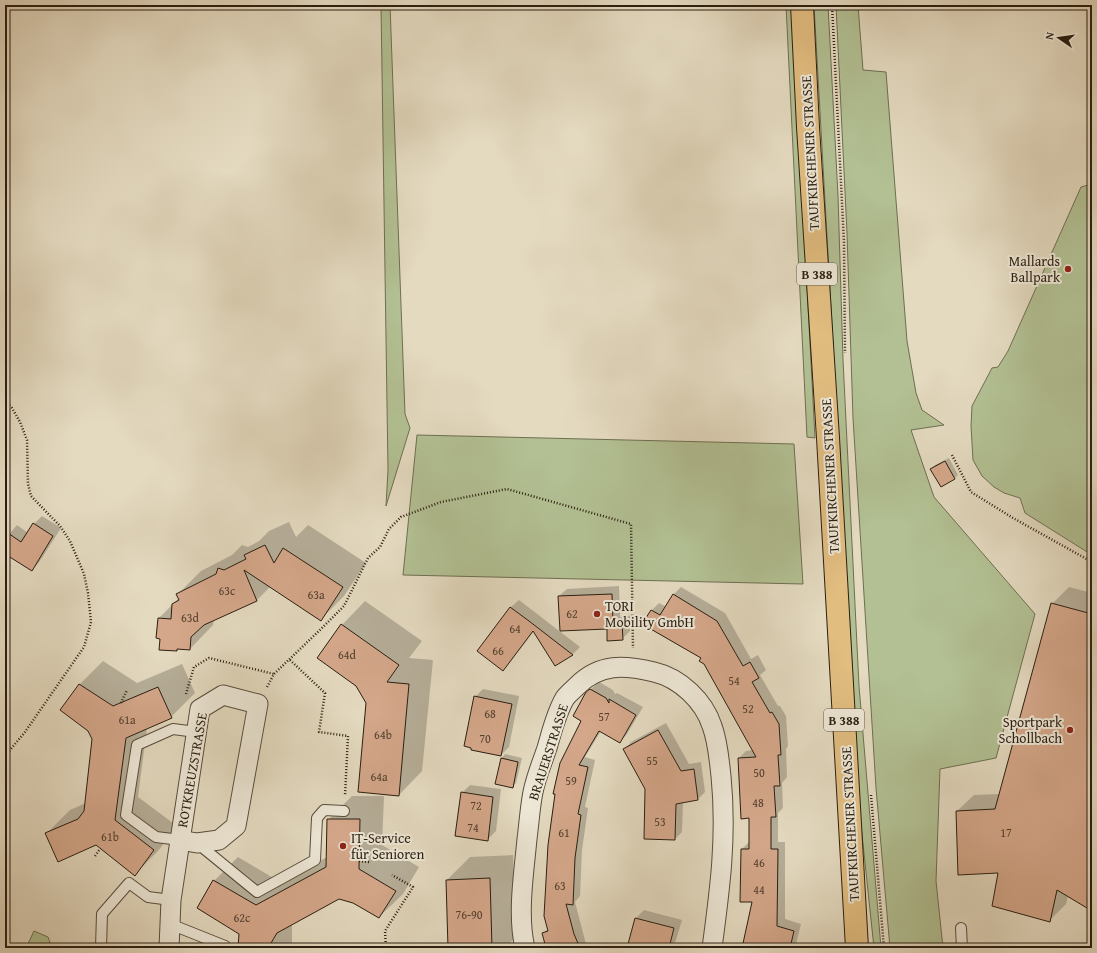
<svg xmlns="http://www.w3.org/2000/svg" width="1097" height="953" font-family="'Gentium Book Plus',serif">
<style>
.green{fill:#b2c093;stroke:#6e6f52}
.shadow{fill:#0003}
.building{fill:#d4a78a;stroke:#2a1e11}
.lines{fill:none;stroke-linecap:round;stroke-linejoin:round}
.service-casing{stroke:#584d3d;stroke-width:12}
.minor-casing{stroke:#584d3d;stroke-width:21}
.primary-casing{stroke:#2a1e11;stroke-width:24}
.path{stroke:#2a1e11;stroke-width:2.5;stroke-dasharray:1 2;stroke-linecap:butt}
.service{stroke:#ede7d6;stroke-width:10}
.minor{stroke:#ede7d6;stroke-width:19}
.primary{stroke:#e2bd80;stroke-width:22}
.poi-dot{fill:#8f2418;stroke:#ede7d6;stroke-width:1.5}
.labels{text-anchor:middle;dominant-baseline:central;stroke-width:4;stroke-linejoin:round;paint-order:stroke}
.number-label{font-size:12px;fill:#54402f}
.shield{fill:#ede7d6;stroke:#645a4c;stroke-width:1}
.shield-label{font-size:13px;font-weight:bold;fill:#2a1e11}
.street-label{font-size:14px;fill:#2a1e11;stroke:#ede7d6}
.poi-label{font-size:14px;fill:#2a1e11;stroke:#ede7d6;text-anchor:end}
</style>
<rect width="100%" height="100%" fill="#e4dac0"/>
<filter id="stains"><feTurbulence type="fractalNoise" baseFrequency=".005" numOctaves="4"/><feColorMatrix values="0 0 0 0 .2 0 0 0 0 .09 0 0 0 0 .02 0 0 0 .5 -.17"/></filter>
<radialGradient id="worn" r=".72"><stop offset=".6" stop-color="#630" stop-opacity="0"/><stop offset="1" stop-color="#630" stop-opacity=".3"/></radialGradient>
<!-- green -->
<g class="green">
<path d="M381,5h9l15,409 5,14 -24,78 2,-36z"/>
<path d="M786,5h6l23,433 -8,-1z"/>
<path d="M814,5h14l10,191 5,164 16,326 22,262h-7l-15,-142z"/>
<path d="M836,5h22l5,65 23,2 21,269 9,52 6,17 22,15 -33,5 23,67 101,117 -39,144 -56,11 -4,112 7,67h-53l-14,-160 -23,-370 -6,-185z"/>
<path d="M1092,184v371l-67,-42 -5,-15 -16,-5 -10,-6 -12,-11 -9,-16 -2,-34 1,-20 20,-38 6,-1 10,-16 73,-164z"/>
<path d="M417,435l377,9 9,140 -400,-9z"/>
<path d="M5,906l3,3 1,39h-4z"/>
<path d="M34,931l14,6 4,11h-26z"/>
</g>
<!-- shadow -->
<g class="shadow">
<path d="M949,458l9,17 -3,3 -24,-9 4,-4z"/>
<path d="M42,516l19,12 -21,33 -8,9 -27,-17v-14l12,-14 11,8 6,-9z"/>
<path d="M289,522l7,15 12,-12 58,38 -22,33 -24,24 -50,-33 -14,14 -42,19 -1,5 -23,24 -11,-1 -3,2 -15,-12 -2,-20 20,-20 -1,-4 23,-23 31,-16 10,-10 6,2 11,-6 10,-10z"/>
<path d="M619,586l1,31 10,-1v15l-8,8 -14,-11 -49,-32 8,-7z"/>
<path d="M681,587l44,26 26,46 7,-4 8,15 -6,5 18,31h2l6,10 2,30 -2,3 1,28 -5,6 1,25 -5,5v29h7v77l16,5 -6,24h-52l10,-47 -11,-52 8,-8v-24l-11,-59 7,-7 8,-1 -52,-92 -58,-34 8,-14 7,-7 8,4 6,-12z"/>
<path d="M1069,587l23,6v317l-24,-15 -2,9 -17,17 -50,-49 -42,-61 17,-16 26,-1 52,-190z"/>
<path d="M519,600l61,47 -7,7 -17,11 -22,-34 -24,31 -7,7 -25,-18 33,-44z"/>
<path d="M365,601l57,40 -13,17 24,2 -11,111 -23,24 -57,-170z"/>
<path d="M103,661l34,22 45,-19 13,29 -24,24 -24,11 -9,69 39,29 -19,25 -23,23 -39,-30 -49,-11 23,-23 16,-7 7,-64 -4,-9 -28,-21 19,-25z"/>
<path d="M599,682l14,8 2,4 2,-1 26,14 -16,27 -7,8 -19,-11 -16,26 10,3 -10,47 3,1 -6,42 -2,46 -5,6 12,46h-40l-4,-15 6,-5 38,-235z"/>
<path d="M483,689l36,7 -10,51 -8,8 -26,-58z"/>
<path d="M666,723l23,41 12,-2 4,30 -7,7 -15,3 -1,30 -7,7 -51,-89 7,-8z"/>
<path d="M505,754l17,4 -6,25 -4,4 -10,-29z"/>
<path d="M470,785l31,4 -5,42 -9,9 -25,-47z"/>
<path d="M352,796h32l-2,49 37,22 -16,27 -24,23 -25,-15 -15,-4 -47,25v25h-53l1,-14 -42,-27 16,-26 24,-24 42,25 47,-25 1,-37z"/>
<path d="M513,855l3,82 -6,6 1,5h-62l-2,-68 23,-23z"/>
<path d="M644,910l38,10 -6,20 -4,8h-44l8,-30z"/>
</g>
<!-- building -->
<g class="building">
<path d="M945,461l10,18 -14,8 -11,-18z"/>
<path d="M33,523l20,13 -21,35 -27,-17v-23l16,11z"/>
<path d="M265,545l9,18 9,-15 60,39 -22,34 -77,-51 13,31 -53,24 -13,12 -1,13 -13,-1v2l-18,-1 1,-11 -4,-1 2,-20 13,1 1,-15 7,-4 -3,-6 40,-20 2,-6 6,2 22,-11 -2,-4z"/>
<path d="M612,594l1,30 9,-1 1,17 -16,1v-12l-47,2 -2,-35z"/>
<path d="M673,594l44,27 26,45 7,-4 9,16 -7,4 18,31 2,-1 7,12 2,31h-3l2,31h-6l2,31h-5v32h7l-1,77 17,5 -4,17h-48l10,-46h-12l1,-53h8v-31l-8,1 -3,-61 18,-1 -52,-93 -5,-3 2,-3 -59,-34 9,-14 9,5z"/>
<path d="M1051,603l41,11v297l-35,-21 -7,32 -58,-16 6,-33 -40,2 -2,-64 39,-2z"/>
<path d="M510,607l19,14 44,34 -18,11 -22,-35 -30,40 -26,-20z"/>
<path d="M341,624l58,41 -12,17 22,2 -10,112 -41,-4 8,-89 -10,-17 -39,-28z"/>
<path d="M79,684l34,22 45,-19 14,31 -46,20 -11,82 39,30 -19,26 -39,-31 -38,17 -13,-29 33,-14 6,-8 8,-72 -4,-8 -28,-21z"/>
<path d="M590,689l16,9 3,5v-4l27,16 -16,28 -21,-12 -20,34 9,2 -10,47 3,1 -6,43 -2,47 -7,-1 8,30 6,14h-34l-4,-15 6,-2 -4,-15 4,-71 7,-51h-2l7,-31 21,-42 -8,-5 13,-24z"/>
<path d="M474,696l38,8 -11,52 -30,-6v-2l-7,-2z"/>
<path d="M658,730l23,41 13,-2 4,31 -22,4 -1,36 -31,-1 1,-50 -22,-40z"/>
<path d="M501,758l17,4 -5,26 -18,-4z"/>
<path d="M461,792l32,5 -5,44 -33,-5z"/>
<path d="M327,819h33l-1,50 37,22 -17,27 -26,-15 -14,-4 -62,34 -9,15h-30l1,-14 -42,-26 16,-28 43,25 70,-38z"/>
<path d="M490,878l2,70h-44l-2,-68z"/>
<path d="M635,918l39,10 -5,20h-27l-14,-4z"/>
</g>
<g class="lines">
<defs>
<g id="service">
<path d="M180,840l-24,-3 -30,-22 11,-70 36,-16 23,3"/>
<path d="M197,843l60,49 58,-32 2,-42 7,-8 20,1"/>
<path d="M170,924l55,22v2"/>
<path d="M961,928l1,20"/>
<path d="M101,948l1,-34 27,-31 19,14 23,3"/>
</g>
<g id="minor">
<path d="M169,948l2,-48 29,-191 23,-14 35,9 -22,122 -17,14 -22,3 -17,-3"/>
<path d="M525,948c-8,-33 -1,-76 2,-109 2,-15 3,-32 6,-47 3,-15 9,-29 14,-44 5,-17 9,-35 18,-50 3,-4 8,-8 12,-12 23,-23 47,-21 77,-14 26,6 50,29 58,54 6,16 7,33 9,50 6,60 -1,113 -9,172"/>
</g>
<path id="primary" d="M802,5l6,122 20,311 29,510"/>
</defs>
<!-- service casing -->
<use href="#service" class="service-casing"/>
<!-- minor casing -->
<use href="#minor" class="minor-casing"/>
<!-- primary casing -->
<use href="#primary" class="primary-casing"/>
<!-- path -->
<g class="path">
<path d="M832,5l12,237 1,111"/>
<path d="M5,401l7,7 8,14 7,18 1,44 3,12 29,30 10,15 14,33 4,19 3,29 -7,25 -59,85 -20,24"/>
<path d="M952,455l19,37 42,26 79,44"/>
<path d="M290,660l35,33 -6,39 29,4 -3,60"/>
<path d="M267,687l7,-13 49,-47 21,-21 24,-48 12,-11 9,-18 12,-12 40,-15 66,-13 124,35 2,124"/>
<path d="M186,694l8,-27 15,-9 65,16"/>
<path d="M121,703l6,-13"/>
<path d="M871,795l13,153"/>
<path d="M95,856l5,-7"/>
<path d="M359,861l10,1"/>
<path d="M386,948l-1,-17 28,-44 -21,-12"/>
</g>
<!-- service -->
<use href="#service" class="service"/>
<!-- minor -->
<use href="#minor" class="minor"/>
<!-- primary -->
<use href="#primary" class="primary"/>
</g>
<!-- markers -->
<g class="poi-dot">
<circle cx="1068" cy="269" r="4"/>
<circle cx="597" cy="614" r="4"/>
<circle cx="1070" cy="730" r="4"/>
<circle cx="343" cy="846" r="4"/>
</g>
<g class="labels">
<!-- number labels -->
<g class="number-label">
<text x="227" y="590">63c</text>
<text x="316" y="594">63a</text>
<text x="572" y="613">62</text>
<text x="190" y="617">63d</text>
<text x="515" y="628">64</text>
<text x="498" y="650">66</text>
<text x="347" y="654">64d</text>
<text x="734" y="680">54</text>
<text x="748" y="708">52</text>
<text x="490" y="713">68</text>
<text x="604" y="716">57</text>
<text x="127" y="719">61a</text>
<text x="383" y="734">64b</text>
<text x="485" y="738">70</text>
<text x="652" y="760">55</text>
<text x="759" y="772">50</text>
<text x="379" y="776">64a</text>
<text x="571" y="780">59</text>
<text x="758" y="802">48</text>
<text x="476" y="805">72</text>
<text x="660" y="821">53</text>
<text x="473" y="827">74</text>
<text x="564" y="832">61</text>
<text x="1006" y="832">17</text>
<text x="110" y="836">61b</text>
<text x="759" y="862">46</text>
<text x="560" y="885">63</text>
<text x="759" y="889">44</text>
<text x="469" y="914">76-90</text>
<text x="242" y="917">62c</text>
</g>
<!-- shield labels -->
<g class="shield">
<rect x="797" y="263" width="40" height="22" rx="3"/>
<rect x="824" y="709" width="40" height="22" rx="3"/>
</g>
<g class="shield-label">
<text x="817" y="274">B 388</text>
<text x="844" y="720">B 388</text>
</g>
<!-- street labels -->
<g class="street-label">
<text transform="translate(810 153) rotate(-93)">TAUFKIRCHENER STRASSE</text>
<text transform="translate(830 476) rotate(-93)">TAUFKIRCHENER STRASSE</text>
<text transform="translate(548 752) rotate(-72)">BRAUERSTRASSE</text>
<text transform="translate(192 770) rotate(-80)">ROTKREUZSTRASSE</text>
<text transform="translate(850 824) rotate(-93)">TAUFKIRCHENER STRASSE</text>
</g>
<!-- poi labels -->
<g class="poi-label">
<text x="1060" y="261">Mallards<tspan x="1060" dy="16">Ballpark</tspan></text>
<text x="605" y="606" text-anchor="start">TORI<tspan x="605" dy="16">Mobility GmbH</tspan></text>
<text x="1062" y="722">Sportpark<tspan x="1062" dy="16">Schollbach</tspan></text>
<text x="351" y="838" text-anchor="start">IT-Service<tspan x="351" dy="16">für Senioren</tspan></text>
</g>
</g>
<!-- margin -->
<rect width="1097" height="953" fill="none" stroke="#e4dac0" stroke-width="20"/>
<rect x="6" y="6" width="1085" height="941" fill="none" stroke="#2a1e11" stroke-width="2"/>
<rect x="10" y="10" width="1077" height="933" fill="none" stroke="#2a1e11"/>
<!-- north arrow -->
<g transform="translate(1059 38) rotate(283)" stroke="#ede7d6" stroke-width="3" paint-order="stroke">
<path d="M0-3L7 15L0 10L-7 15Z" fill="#2a1e11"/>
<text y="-6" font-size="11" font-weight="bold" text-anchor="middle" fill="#2a1e11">N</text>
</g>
<rect width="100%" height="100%" filter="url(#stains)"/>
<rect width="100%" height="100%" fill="url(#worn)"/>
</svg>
